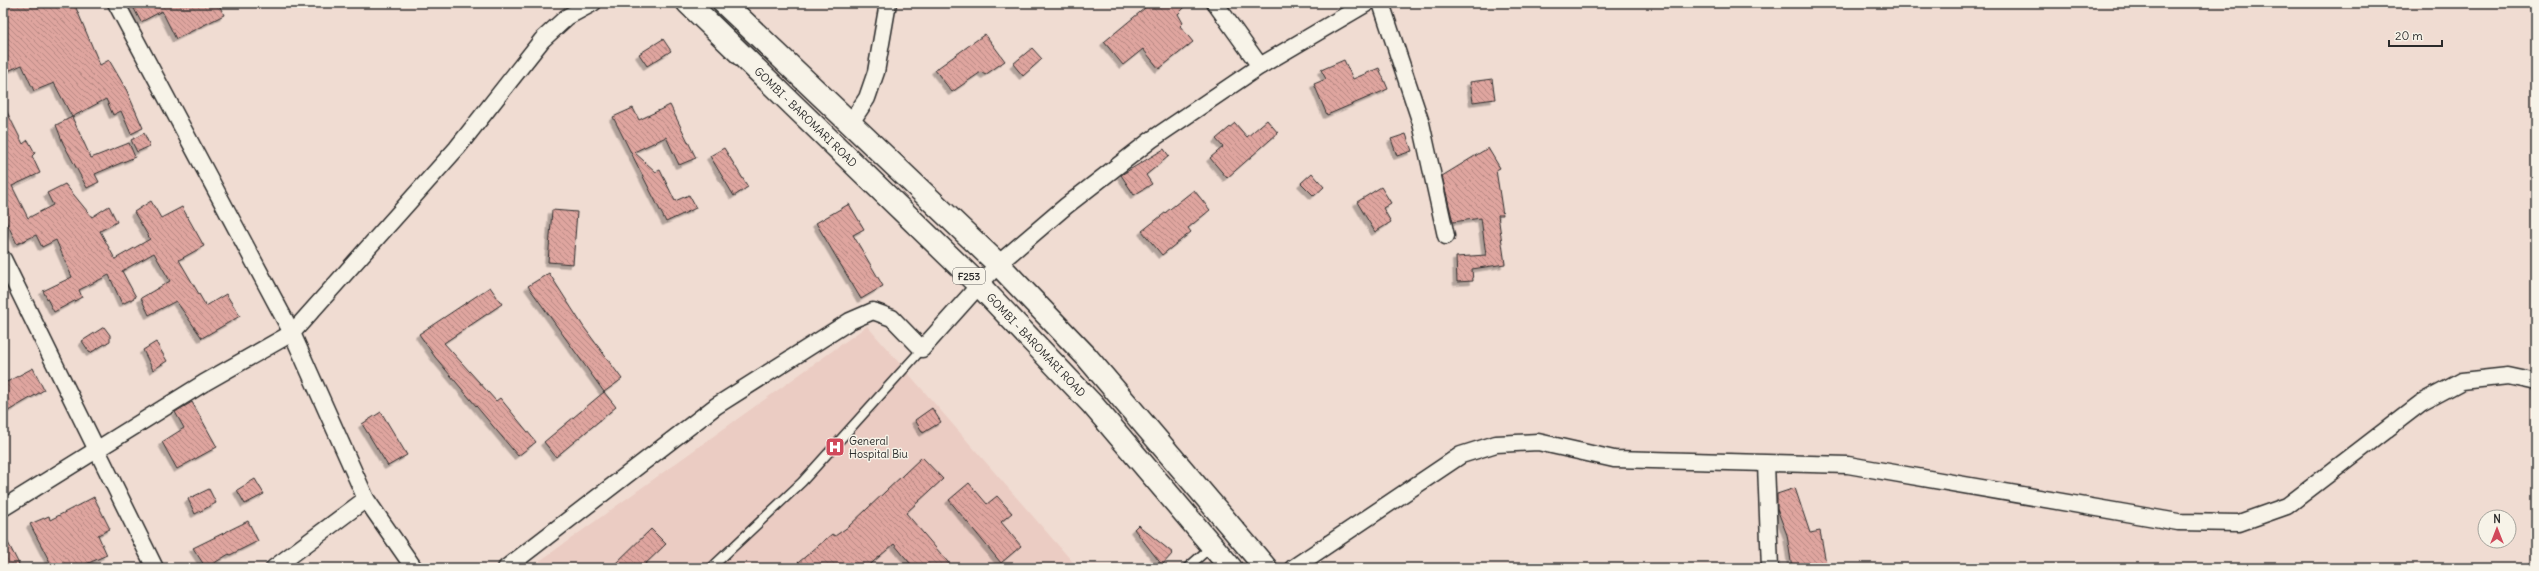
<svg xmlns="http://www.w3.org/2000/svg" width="2539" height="571" font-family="Delius,sans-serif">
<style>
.built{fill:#ebccc3}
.building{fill:url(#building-back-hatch);stroke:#2b2b2b;filter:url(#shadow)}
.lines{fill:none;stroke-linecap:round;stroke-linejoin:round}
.lane-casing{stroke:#2b2b2b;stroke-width:11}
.street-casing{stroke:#2b2b2b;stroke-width:19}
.primary-casing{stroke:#2b2b2b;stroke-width:25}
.lane{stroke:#f7f3e8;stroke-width:8}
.street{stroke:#f7f3e8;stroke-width:16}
.primary{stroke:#f7f3e8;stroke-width:22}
.labels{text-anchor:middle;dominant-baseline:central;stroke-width:3;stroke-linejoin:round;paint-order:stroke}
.shield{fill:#f7f3e8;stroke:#686764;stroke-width:1}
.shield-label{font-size:10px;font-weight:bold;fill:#2b2b2b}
.street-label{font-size:11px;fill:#2b2b2b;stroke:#f7f3e8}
.poi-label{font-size:11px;fill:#2b2b2b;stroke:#f7f3e8;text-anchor:start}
</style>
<defs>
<pattern id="building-back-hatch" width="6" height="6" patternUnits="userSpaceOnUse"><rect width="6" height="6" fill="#dfa59f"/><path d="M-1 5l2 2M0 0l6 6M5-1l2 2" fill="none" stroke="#b58782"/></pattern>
<filter id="shadow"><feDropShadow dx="-3.5" dy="3.5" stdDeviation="0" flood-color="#0004"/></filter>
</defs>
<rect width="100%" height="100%" fill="#f0dcd2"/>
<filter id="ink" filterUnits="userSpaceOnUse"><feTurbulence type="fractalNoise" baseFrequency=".025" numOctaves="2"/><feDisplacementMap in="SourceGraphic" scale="8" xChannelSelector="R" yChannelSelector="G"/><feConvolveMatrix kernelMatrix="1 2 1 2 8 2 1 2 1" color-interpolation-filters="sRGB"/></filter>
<g filter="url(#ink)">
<!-- built -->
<path class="built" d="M867,326l211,242h-548z"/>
<!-- building -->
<g class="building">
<path d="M3,3h71l26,62 9,-5 17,29 17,39 -12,6 -10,-23 -8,4 -7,-16 -34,18 -18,-34 -20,8 -12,-26 -19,8z"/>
<path d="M131,3h87l6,12 -48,24 -14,-28 -21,11z"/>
<path d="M1151,3h38l-11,11 5,9 -3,3 13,16 -34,27 -16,-20 -20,16 -19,-23z"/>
<path d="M985,34l20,27 -20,14 -4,-3 -29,20 -17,-22z"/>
<path d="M663,39l8,12 -24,15 -8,-12z"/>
<path d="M1032,48l10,11 -19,17 -10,-12z"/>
<path d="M1344,60l9,19 26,-11 9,21 -61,26 -13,-31 12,-5 -5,-9z"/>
<path d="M1492,79l3,20 -22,3 -3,-20z"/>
<path d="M3,104l20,40 5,-4 7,13 -3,3 8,17 -28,13 16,32 25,-13 -6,-12 18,-9 27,33 17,-11 8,16 -17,9 15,28 35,-20 -16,-27 17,-11 10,17 21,-11 22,39 -25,14 27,46 20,-12 14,22 -38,22 -26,-37 -27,14 -8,-17 29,-17 -16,-28 -32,18 14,26 -14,7 -13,-29 -30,15 3,7 -28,15 -11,-21 29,-14 -16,-37 -14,7 -6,-12 -19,9 -14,-29z"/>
<path d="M670,105l26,53 -17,7 -13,-28 -32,15 22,20 4,-2 15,31 14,-6 7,13 -30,14 -53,-105 20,-9 6,12z"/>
<path d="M72,117l19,41 38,-15 6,14 -40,17 4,8 -12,6 -24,-45 -7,-18z"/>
<path d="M1267,120l11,13 -51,45 -17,-20 13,-11 -7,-8 19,-16 12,14z"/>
<path d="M144,133l6,13 -13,6 -6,-12z"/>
<path d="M1406,134l6,17 -15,5 -6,-17z"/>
<path d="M724,148l24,39 -14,9 -24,-40z"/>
<path d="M1488,148l12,20 -4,2 7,45h-5l7,49 -33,5 1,12 -16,1 -1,-25 30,-2 -5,-37 -28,4 -11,-46z"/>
<path d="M1164,149l5,7 -23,19 6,9 -18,11 -13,-20z"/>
<path d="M1312,173l12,14 -10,9 -13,-13z"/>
<path d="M1381,187l10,16 -8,5 8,14 -16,10 -18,-30z"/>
<path d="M1194,190l16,20 -22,18 3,4 -29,23 -20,-24z"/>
<path d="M849,204l15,25 -11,6 30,51 -22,13 -45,-76z"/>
<path d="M552,210l25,2 -4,52 -25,-2z"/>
<path d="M549,273l34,53 39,53 -18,13 -76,-106z"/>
<path d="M490,287l12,17 -58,39 52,58 4,-3 36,44 -18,14 -83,-99 -16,-23z"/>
<path d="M104,327l6,8v6l-20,12 -8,-12z"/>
<path d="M156,342l11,19 -14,9 -10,-20z"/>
<path d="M33,368l11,22 -41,24v-30z"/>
<path d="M604,392l12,15 -60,50 -12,-15z"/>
<path d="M192,402l25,45 -40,22 -15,-27 22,-14 -9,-16z"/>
<path d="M932,408l9,14 -18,11 -8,-13z"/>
<path d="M381,412l26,43 -19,11 -26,-42z"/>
<path d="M922,457l21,22 -37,34 47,55h-39l-20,-24 -28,24h-74l40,-34 3,2 13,-9z"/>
<path d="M255,479l9,15 -19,10 -8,-14z"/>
<path d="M969,483l18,21 10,-8 15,17 -11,9 20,24 -20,17 -52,-63z"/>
<path d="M1795,488l15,45 10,-2 6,32 -34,5 -5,-33 -10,-26v-15z"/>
<path d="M209,489l7,14 -21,11 -7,-15z"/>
<path d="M94,497l16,32 -12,6 9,20 -30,13h-24l-23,-44 19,-8 1,4z"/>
<path d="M248,521l10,20 -28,14 -1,-1 -23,14 -13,-20z"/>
<path d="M1138,525l35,28 -11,12 -28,-36z"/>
<path d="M651,529l15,15 -25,24h-30z"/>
<path d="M3,533l18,35h-18z"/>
</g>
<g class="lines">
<defs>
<g id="lane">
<path d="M711,568l91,-86 120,-133"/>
<path d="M1187,568l25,-22"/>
</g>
<g id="street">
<path d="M116,3l176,330 74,166"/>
<path d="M1215,3l45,63"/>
<path d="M1381,3l40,120 25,113"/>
<path d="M850,124l17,-26 9,-26 12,-69"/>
<path d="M3,259l152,309"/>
<path d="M1766,464l4,104"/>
<path d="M3,508l201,-125 88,-50 165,-185 85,-108 25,-23 26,-14"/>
<path d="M274,568l92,-69 48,69"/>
<path d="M506,568l210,-162 134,-85 23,-10 19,7 30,31 76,-85 68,-58 85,-66 109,-74 107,-63"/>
<path d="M1293,568l168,-113 35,-11 42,-2 76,17 234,6 330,57 61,1 48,-17 134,-103 41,-22 46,-5 28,6"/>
</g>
<g id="primary">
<path id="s1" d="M688,3l291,282 113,119 139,164"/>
<path d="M724,3l274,261 88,92 180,212"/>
</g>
</defs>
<!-- lane casing -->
<use href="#lane" class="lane-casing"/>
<!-- street casing -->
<use href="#street" class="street-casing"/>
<!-- primary casing -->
<use href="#primary" class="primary-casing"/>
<!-- lane -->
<use href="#lane" class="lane"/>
<!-- street -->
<use href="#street" class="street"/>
<!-- primary -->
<use href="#primary" class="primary"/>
</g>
</g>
<!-- icons -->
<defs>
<symbol id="hospital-square" viewBox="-11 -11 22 22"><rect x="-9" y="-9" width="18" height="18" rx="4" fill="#d1495b" stroke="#f7f3e8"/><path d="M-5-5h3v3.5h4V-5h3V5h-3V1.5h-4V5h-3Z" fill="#fff"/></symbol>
</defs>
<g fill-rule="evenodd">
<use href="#hospital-square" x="824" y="436" width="22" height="22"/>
</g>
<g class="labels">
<!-- shield labels -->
<rect class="shield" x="953" y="268" width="32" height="16" rx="3"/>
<g class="shield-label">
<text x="969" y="276">F253</text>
</g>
<!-- street labels -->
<g class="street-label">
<text stroke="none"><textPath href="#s1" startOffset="164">GOMBI - BAROMARI ROAD</textPath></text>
<text stroke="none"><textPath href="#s1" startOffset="488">GOMBI - BAROMARI ROAD</textPath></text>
</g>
<!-- poi labels -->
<g class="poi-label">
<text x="849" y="441">General<tspan x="849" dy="13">Hospital Biu</tspan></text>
</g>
</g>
<!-- margin -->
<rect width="2539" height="571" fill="none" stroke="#f7f3e8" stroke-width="16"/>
<rect x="8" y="8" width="2523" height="555" fill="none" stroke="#2b2b2b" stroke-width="1.5" filter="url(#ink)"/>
<!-- north arrow -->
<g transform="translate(2497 529)"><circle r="19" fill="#f7f3e8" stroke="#a5a39c"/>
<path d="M0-3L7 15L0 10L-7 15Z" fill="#d1495b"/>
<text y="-6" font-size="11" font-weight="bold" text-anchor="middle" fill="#2b2b2b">N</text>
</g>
<!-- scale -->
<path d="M2389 40v6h53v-6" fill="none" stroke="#2b2b2b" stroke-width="2"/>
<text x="2395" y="40" font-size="12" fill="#2b2b2b" stroke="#f7f3e8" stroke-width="3" paint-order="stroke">20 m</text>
</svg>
